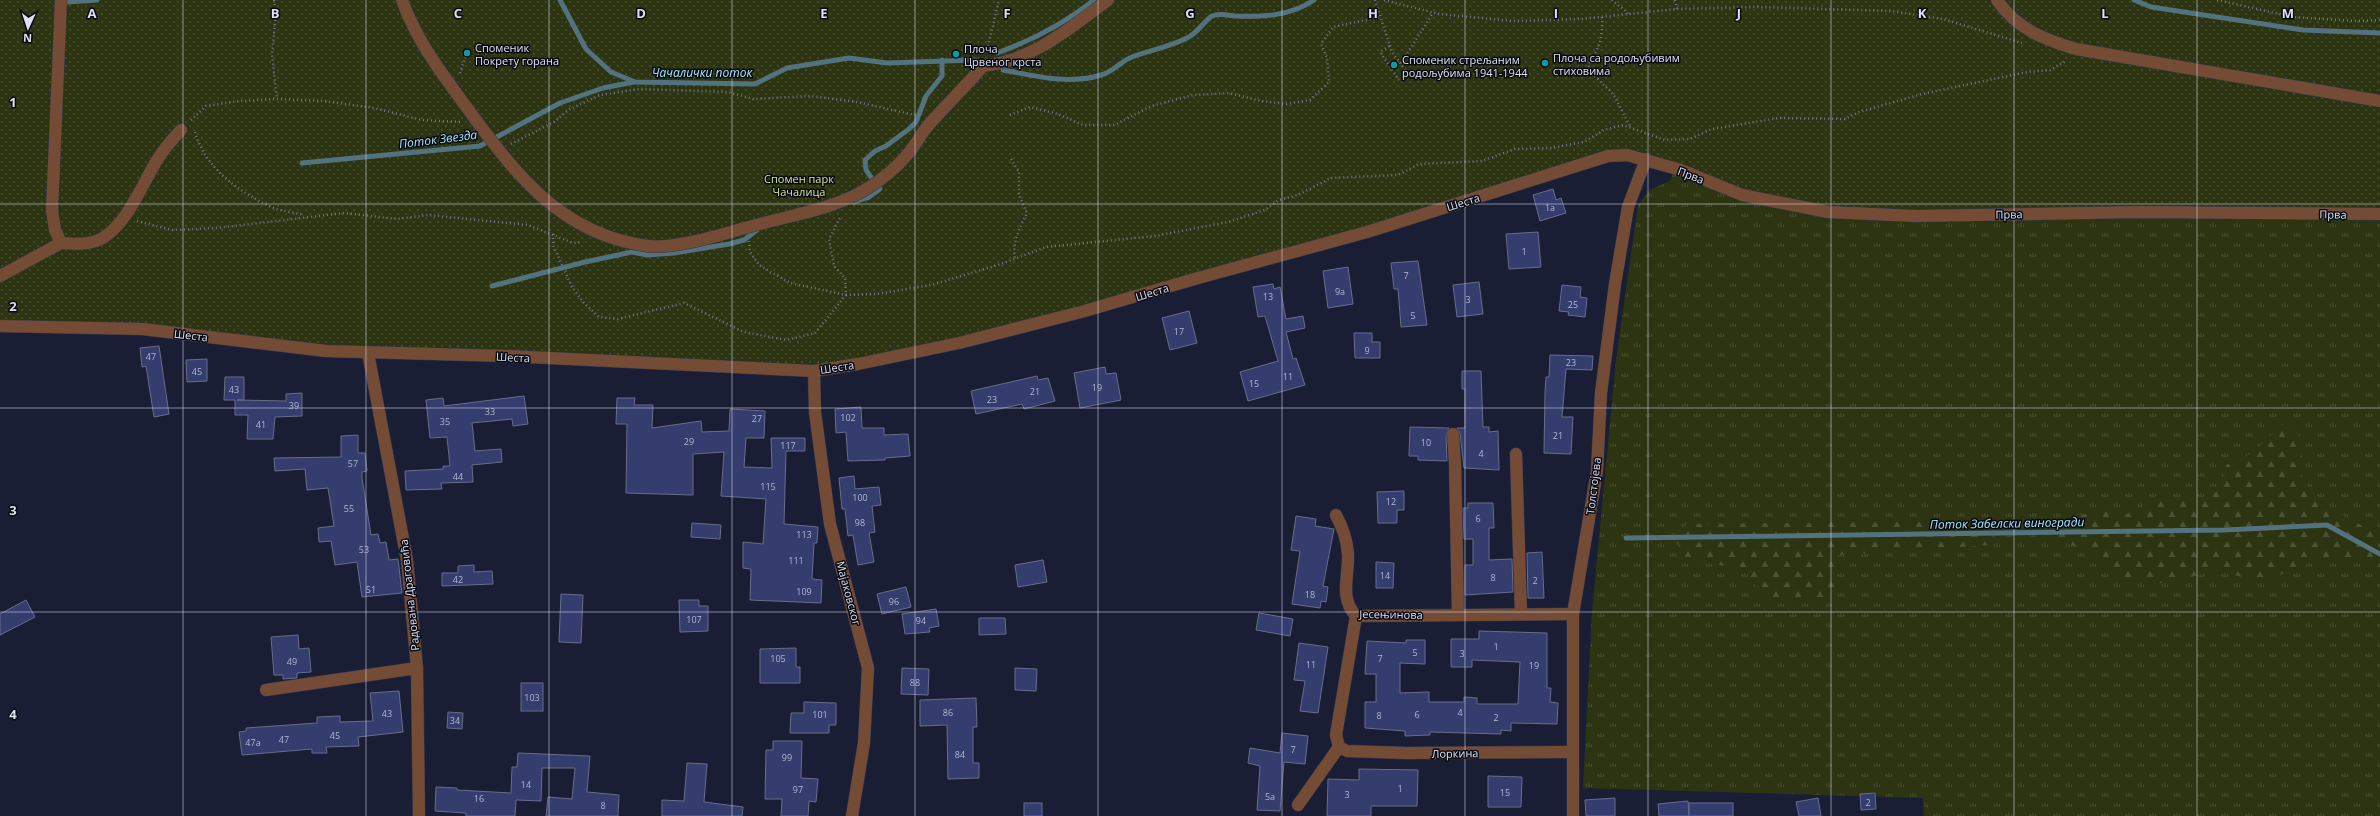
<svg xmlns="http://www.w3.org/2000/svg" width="2380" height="816" font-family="'Open Sans',sans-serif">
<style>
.grass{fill:url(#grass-tufts)}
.forest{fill:url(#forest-firs)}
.park{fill:url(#park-dots)}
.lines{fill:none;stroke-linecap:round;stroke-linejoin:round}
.stream{stroke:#52727f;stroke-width:5}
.building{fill:#353c6e;stroke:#686d8a}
.minor-casing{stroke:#35394f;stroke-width:13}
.path{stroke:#73778b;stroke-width:2.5;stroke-dasharray:1 3;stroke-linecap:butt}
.minor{stroke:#744b35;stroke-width:12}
.grid{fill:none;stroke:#dce0f0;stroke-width:1;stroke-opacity:0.55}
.culture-dot{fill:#0f9aa8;stroke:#070913;stroke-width:1.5}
.labels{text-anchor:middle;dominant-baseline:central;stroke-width:3;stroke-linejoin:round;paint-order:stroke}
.number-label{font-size:9px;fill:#b2b7d0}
.poi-label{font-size:11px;fill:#dce0f0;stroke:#070913;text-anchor:start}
.street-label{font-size:11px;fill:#dce0f0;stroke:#070913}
.park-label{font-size:11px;fill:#d1e88f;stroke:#070913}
.water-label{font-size:12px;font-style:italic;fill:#a6e7fa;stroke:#070913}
.grid-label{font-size:13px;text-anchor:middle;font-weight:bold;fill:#dce0f0;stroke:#070913;stroke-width:3;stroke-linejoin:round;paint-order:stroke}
</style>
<defs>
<pattern id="grass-tufts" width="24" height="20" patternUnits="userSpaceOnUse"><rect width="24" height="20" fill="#2c3411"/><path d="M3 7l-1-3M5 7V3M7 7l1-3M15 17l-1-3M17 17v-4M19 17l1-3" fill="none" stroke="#4a5134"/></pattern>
<pattern id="forest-firs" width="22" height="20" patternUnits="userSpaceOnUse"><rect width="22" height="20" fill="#2c3411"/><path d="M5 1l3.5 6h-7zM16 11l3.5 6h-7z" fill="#4a5134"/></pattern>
<pattern id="park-dots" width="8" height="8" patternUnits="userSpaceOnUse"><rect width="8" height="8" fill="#2c3411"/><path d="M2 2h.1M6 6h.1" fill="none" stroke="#4a5134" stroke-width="1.8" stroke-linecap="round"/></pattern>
</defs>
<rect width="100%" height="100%" fill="#1a1e35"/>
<!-- grass -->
<path class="grass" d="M1674,168l706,46v602h-456l-1,-18 -340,-10 9,-176 24,-252 22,-155 12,-15 21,-10z"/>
<!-- forest -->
<g class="forest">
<path d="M2285,422l17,17v39l17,24 61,34v35l-12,-14 -55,4 -50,21 -45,-11 -66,14 -28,-8 -25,-19 -49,-23 1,-16 55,-8 23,3 29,-19 40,6 24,-12 4,-24 27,-12z"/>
<path d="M1998,521l-6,24 -158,10 1,38 -35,11 -38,-8 -18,-27 -58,-9 -11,-21 12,-15z"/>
</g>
<!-- park -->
<path class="park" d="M0,0h2380v214l-552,-2 -86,-17 -115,-40 -546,157 -267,59 -446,-18 -225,-24 -143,-3z"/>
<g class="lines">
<!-- stream -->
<g class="stream">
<path d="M560,0l26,49 25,23 24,10 120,2 32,-16 62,-10 38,5 88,-3"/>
<path d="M2134,0l17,7 152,23 77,3"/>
<path d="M67,2l30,-2"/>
<path d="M997,53c36,-13 67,-29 97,-53"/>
<path d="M1003,70c32,6 66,15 98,5 12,-3 20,-14 31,-18 19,-7 37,-10 55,-19 11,-5 18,-18 25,-22 7,-3 15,-1 23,0 28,1 56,0 79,-16"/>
<path d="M302,163l178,-17 80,-43 43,-15 31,-6"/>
<path d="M873,180l-7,-10 -1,-10 10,-9 11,-5 23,-17 7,-7 10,-26 16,-20v-16"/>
<path d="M853,202l16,-5 11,-8 -2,-3"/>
<path d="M492,286l93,-24 47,-10 15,3 27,-2 55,-9 15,-4 13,-10"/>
<path d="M1626,538l598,-8 103,-5 53,29"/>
</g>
</g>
<!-- building -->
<g class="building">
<path d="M1553,189l3,11 5,-2 5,15 -26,8 -7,-26z"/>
<path d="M1538,232l3,35 -32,2 -3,-35z"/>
<path d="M1418,261l9,64 -26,2 -3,-38h-4l-3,-26z"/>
<path d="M1348,267l5,37 -25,4 -5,-37z"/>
<path d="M1479,282l4,32 -26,3 -4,-32z"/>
<path d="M1273,284l1,5 6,-2 6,32 17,-3 2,12 -19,4 7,27 3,-1 9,27 -57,16 -8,-29 38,-11 -13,-45 -7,1 -5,-30z"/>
<path d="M1562,285l19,2 -1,10 7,1 -2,19 -17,-2 1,-3 -10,-1z"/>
<path d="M1189,311l8,32 -27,7 -8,-32z"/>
<path d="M1354,333h18v9h8v16h-25z"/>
<path d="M159,346l10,68 -15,3 -8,-51 -4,1 -2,-19z"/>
<path d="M1550,355l43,1 -1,14 -26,-1 -4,48h11l-2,37 -27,-1 1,-61 1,-15h3z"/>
<path d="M207,359v22l-20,1 -1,-22z"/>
<path d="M1105,367l1,7 10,-1 5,27 -41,8 -6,-35z"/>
<path d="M1462,371h19l2,56h6v5l9,-1 1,39 -35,-2 -4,-35 -3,-5h8v-39h-3z"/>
<path d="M1037,376l1,4 10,-2 7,23 -31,8 -2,-5 -46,10 -5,-23z"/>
<path d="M225,377h19v23h-7l49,1v-7l16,-1v23l-27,1 -2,22h-26l1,-24h-13v-15h-11z"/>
<path d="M524,396l4,28 -15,2 -1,-7 -40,4 3,28 26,-2 1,13 -30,3 1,17 -32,1 1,6 -36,1 -1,-19 38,-2v-3h7l-3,-29 -17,1 -4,-38 17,-2 1,8z"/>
<path d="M617,398h18l-1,7h19l-1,23 49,-7 1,11 27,-1 1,-22 35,2 -1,27h-18l-2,29 28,1 -1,-30h34v13h-19l-2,73 34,3 -1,16h-3l-2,36 10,1 -1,23 -71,-3 1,-31 -8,-1v-26l20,2 3,-45 -45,-3 3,-44 -31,2v41l-67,-2 1,-69h-11z"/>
<path d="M861,407l1,21h22v7l24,-1 2,22 -25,2v2l-37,1 -2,-29 -10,1 -1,-24z"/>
<path d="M1410,427l39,1 -3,7 1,26 -29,-1v-4h-9z"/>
<path d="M358,435v18h7l2,18 -5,1v6l9,57 7,-1 2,9 6,-1 3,18 9,-1 4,34 -40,4 -5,-35 -22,3 -4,-24 -12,1 -1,-14 16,-2 -6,-38 -21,2 -2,-21 -30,2 -1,-13 67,-1v-21z"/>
<path d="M854,476l1,13 24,-2 2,18 -9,1 3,26 -6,1 5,29 -16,3 -5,-30 -5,1 -3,-27h-3l-3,-31z"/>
<path d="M1404,491v19h-7v13h-19l-1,-31z"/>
<path d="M1468,503h25l1,25h-5v32l23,-1 1,33 -48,3v-30h8v-26h-9l-1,-31h5z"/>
<path d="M1296,516l20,3 -1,7 19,3 -11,57 5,1 -2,15 -5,-1 -1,7 -28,-4 8,-53 -9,-1z"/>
<path d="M692,523l29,2 -1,14 -29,-2z"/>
<path d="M1542,552l2,46h-16l-1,-45z"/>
<path d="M1043,560l4,22 -29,5 -3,-22z"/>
<path d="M1376,562l18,1 -1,25h-17z"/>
<path d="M474,565v7l18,-1 1,13 -51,2v-13h16v-7z"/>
<path d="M906,587l5,20 -29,7 -5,-20z"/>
<path d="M561,594l22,1 -2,48 -22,-1z"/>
<path d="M26,600l9,17 -35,18v-21z"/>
<path d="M679,600h20v6h9v25l-28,1z"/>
<path d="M936,609l3,17 -10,2 1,4 -25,2 -3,-20z"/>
<path d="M1259,613l34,6 -3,17 -34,-6z"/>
<path d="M979,618h26l1,16 -27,1z"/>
<path d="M1479,631l68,2v55h4l-1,14 8,1 -1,21 -46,-1v8l-10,-1v4l-71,-2v3l-25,1v-5l-40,-3v-26h11v-28h-11l2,-33 39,2v-3h19v24l-25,-1v30l29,-1v10h35v-5l13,1v6h41l2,-42 -48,-2v7h-21v-28h28z"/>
<path d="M298,635l1,14 10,-1 2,24 -14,1v5l-14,1v-4h-9l-3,-38z"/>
<path d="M1299,643l29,4 -10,66 -18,-2 5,-30 -11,-1z"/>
<path d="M796,648v19h4v16h-40v-34z"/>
<path d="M902,668l27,1 -1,26 -27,-1z"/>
<path d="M1015,668l22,1 -1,22 -21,-1z"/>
<rect x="521" y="683" width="22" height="28"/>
<path d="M399,691l4,41 -45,5 1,9 -33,1 1,6h-15v-4l-70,6 -3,-23 7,-1v-3l71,-5v-6l23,-1v6l33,-1 -3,-28z"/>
<path d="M976,698l1,29h-4v36h6v15l-31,1 -1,-54 -27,1v-26z"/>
<path d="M804,702l32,1v22h-7v8h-39l1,-20h13z"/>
<path d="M448,712l15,1 -1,16 -15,-1z"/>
<path d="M1282,733l26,3 -3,28 -21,-2 -4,49 -23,-1 3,-44 -12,-3 2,-15 30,5z"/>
<path d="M773,741h29l-1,37 17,1 -2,23 -7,-1 -1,15h-27l1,-17h-17l1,-49h7z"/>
<path d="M518,753l72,3 -3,36 32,3 -1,21h-72l2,-19 24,2 3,-31h-33l-1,33 -25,-1 -1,16h-49v-3l-31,-2 1,-24 21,1v2l54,3 1,-26h5z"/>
<path d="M687,763l20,1 -3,38 39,5 -1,9h-80v-16l22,1z"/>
<path d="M1359,769l59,1 -1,36h-46v10h-44l1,-37 31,1z"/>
<path d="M1488,776l34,1 -1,30h-33z"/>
<path d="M1875,793l1,16 -15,1 -1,-16z"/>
<path d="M1615,798v18h-29l-1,-16z"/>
<path d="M1818,798l3,18h-22l-3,-14z"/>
<path d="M1688,801l1,15h-30l-1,-12z"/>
<rect x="1024" y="803" width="18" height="13"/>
<rect x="1689" y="803" width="44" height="13"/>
</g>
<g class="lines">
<defs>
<g id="minor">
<path d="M61,0l-9,211 3,19 6,13c13,1 28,2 40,-4 28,-15 43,-61 60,-85 6,-9 13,-16 20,-24"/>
<path d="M402,0c13,37 37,70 60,101 49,67 96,134 186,145 30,4 82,-15 112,-22 36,-10 77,-16 108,-36 13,-8 29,-21 38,-32 8,-8 13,-19 20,-28 18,-21 39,-41 57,-62 49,-5 87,-38 125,-66"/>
<path d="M1997,0c20,29 46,39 79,49l304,52"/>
<path d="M0,276l61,-33"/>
<path d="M0,326l143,3 183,22 181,5 307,15 44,-7 101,-21 122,-31 117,-34 169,-46 241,-76 19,-1 54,15 61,25 86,17 87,4 225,-4 240,2"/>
<path d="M368,353l39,207 10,108 2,148"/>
<path d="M814,371l1,41 15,112 38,144 -4,75 -12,73"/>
<path d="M1453,434l2,29 3,152"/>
<path d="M1516,454l5,160"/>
<path d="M1336,515c7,13 11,25 12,39 1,22 -9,44 8,62l217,-2"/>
<path d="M1356,616l-20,119 3,12 8,4 59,2 165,-1"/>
<path d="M266,690l151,-22"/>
<path d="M1298,805l41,-58"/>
<path d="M1573,816v-202l24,-143 4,-78 14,-109 13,-77 18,-48"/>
</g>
</defs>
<!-- minor casing -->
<use href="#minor" class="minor-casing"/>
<!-- path -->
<g class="path">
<path d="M274,0l2,12 -4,43 5,44"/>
<path d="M1375,0l17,52 17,23"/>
<path d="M1384,0l55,14 74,7 68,-2 96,-10 81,-2 133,4 52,8 79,24"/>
<path d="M1612,0l17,14"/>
<path d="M1675,0l2,9"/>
<path d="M2217,0l76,17 64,4 23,-1"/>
<path d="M1602,17c1,18 -2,32 -14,47 7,18 20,21 28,35 5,9 9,19 15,28"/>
<path d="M1389,46l-9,6 19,28"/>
<path d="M987,50l12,-50"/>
<path d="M1401,63l32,-50"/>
<path d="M460,73l7,-20"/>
<path d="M1010,115l20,-8 28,7 25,11h31l38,-19 41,-11 36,-2 32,8 26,3 23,-4 19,-18 -2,-24 -6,-14 12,-17 47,-10"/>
<path d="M191,120l15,-14 33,-5 38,-2 47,2 50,7 48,12 38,2"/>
<path d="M195,132c10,35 41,58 74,74 10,5 24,6 35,9"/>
<path d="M511,144l43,-22 16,-13 30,-14 40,-6 88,3 25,7 58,-3 46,6 62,14"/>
<path d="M1011,159l8,13v23l8,18c-7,14 -15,29 -12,45"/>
<path d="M137,221l35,9 45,-2 127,-15 53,6 31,-4 100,10 45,18 9,-1"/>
<path d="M553,234v11l19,42 12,16 15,14 19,2 66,-16 60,29 42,8 29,-7 31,-38 -1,-17 -11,-12 -5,-27 11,-21"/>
<path d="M749,241l1,11 9,13 31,18 56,12 31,-1 54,-9 67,-20 48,-18 109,-11 73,-14 37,-12 14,-10 19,-5 33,-17 67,-3 21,-11 63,-3 33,-12 36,-1 33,-6 20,-12 19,-5 42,15 25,-1 22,-10 67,-11 66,1 14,-7 63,-18 105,-22 23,-2 16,-9"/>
</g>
<!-- minor -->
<use href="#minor" class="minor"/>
</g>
<!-- grid -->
<path class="grid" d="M183,0v816M366,0v816M549,0v816M732,0v816M915,0v816M1098,0v816M1282,0v816M1465,0v816M1648,0v816M1831,0v816M2014,0v816M2197,0v816M0,204h2380M0,408h2380M0,612h2380"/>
<!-- markers -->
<g class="culture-dot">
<circle cx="467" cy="53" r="4"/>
<circle cx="956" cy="54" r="4"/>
<circle cx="1545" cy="63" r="4"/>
<circle cx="1394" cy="65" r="4"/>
</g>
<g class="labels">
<!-- number labels -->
<g class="number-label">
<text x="1550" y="207">1a</text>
<text x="1524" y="251">1</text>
<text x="1406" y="275">7</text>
<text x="1340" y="291">9a</text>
<text x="1268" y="296">13</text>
<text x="1468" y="299">3</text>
<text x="1573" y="304">25</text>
<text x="1413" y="315">5</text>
<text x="1179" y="331">17</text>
<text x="1367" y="350">9</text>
<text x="151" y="356">47</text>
<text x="1571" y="362">23</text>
<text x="197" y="371">45</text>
<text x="1288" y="376">11</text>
<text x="1254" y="383">15</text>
<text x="1097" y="387">19</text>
<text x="234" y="389">43</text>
<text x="1035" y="391">21</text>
<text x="992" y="399">23</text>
<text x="294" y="405">39</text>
<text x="490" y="411">33</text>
<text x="848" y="417">102</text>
<text x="757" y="418">27</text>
<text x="445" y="421">35</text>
<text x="261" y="424">41</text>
<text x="1558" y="435">21</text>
<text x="689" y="441">29</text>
<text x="1426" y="442">10</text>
<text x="788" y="445">117</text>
<text x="1481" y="453">4</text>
<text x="353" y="463">57</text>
<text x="458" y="476">44</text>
<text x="768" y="486">115</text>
<text x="860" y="497">100</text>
<text x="1391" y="501">12</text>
<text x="349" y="508">55</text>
<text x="1478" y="518">6</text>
<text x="860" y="522">98</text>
<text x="804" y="534">113</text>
<text x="364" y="549">53</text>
<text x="796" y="560">111</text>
<text x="1385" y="575">14</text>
<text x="1493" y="577">8</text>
<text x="458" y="579">42</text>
<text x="1535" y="580">2</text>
<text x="371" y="589">51</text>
<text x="804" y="591">109</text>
<text x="1310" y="594">18</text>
<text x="894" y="601">96</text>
<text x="694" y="619">107</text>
<text x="921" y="620">94</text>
<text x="1496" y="646">1</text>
<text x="1415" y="652">5</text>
<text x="1462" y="653">3</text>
<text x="778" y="658">105</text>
<text x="1380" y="658">7</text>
<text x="292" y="661">49</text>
<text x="1311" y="664">11</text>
<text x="1534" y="665">19</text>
<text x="915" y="682">88</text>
<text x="532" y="697">103</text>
<text x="948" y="712">86</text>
<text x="1460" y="712">4</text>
<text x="387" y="713">43</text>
<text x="820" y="714">101</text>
<text x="1417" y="714">6</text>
<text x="1379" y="715">8</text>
<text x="1496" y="717">2</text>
<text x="455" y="720">34</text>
<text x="335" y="735">45</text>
<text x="284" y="739">47</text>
<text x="253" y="742">47a</text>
<text x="1293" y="749">7</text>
<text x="960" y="754">84</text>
<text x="787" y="757">99</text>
<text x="526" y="784">14</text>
<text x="1400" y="788">1</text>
<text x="798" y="789">97</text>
<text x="1505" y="792">15</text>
<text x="1347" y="794">3</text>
<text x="1270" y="796">5a</text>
<text x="479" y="798">16</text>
<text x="1868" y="802">2</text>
<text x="603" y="805">8</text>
</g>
<!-- poi labels -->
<g class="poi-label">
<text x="475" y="47">Споменик<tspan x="475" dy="13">Покрету горана</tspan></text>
<text x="964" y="48">Плоча<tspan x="964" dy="13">Црвеног крста</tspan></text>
<text x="1553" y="57">Плоча са родољубивим<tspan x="1553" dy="13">стиховима</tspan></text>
<text x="1402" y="59">Споменик стрељаним<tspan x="1402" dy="13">родољубима 1941-1944</tspan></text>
</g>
<!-- street labels -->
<g class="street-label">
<text transform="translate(1691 175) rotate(21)">Прва</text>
<text transform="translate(1463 202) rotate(-17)">Шеста</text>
<text transform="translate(2009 214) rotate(-1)">Прва</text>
<text transform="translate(2333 214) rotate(1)">Прва</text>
<text transform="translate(1152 292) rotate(-17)">Шеста</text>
<text transform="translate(191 335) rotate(7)">Шеста</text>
<text transform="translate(513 357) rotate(3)">Шеста</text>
<text transform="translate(837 367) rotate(-9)">Шеста</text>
<text transform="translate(1593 486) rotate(-83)">Толстојева</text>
<text transform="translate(849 593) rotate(75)">Мајаковског</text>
<text transform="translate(409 595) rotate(-96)">Радована Драговића</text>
<text transform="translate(1391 614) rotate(1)">Јесењинова</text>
<text transform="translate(1455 753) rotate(-1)">Лоркина</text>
</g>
<!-- park labels -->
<g class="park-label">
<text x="799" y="178">Спомен парк<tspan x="799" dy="13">Чачалица</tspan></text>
</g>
<!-- water labels -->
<g class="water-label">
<text x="702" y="72">Чачалички поток</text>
<text transform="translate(438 139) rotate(-7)">Поток Звезда</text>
<text transform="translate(2007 523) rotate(-1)">Поток Забелски виногради</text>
</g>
</g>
<g class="grid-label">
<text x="92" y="18">A</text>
<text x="275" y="18">B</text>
<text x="458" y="18">C</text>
<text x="641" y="18">D</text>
<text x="824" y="18">E</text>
<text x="1007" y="18">F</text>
<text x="1190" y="18">G</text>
<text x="1373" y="18">H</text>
<text x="1556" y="18">I</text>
<text x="1739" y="18">J</text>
<text x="1922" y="18">K</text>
<text x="2105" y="18">L</text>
<text x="2288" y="18">M</text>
<text x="13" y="107">1</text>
<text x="13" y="311">2</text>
<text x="13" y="515">3</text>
<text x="13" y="719">4</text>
</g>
<!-- north arrow -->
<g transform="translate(28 28) rotate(183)" stroke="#070913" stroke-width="3" paint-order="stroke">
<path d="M0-3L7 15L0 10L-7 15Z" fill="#dce0f0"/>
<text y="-6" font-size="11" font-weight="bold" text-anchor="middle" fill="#dce0f0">N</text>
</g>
</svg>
